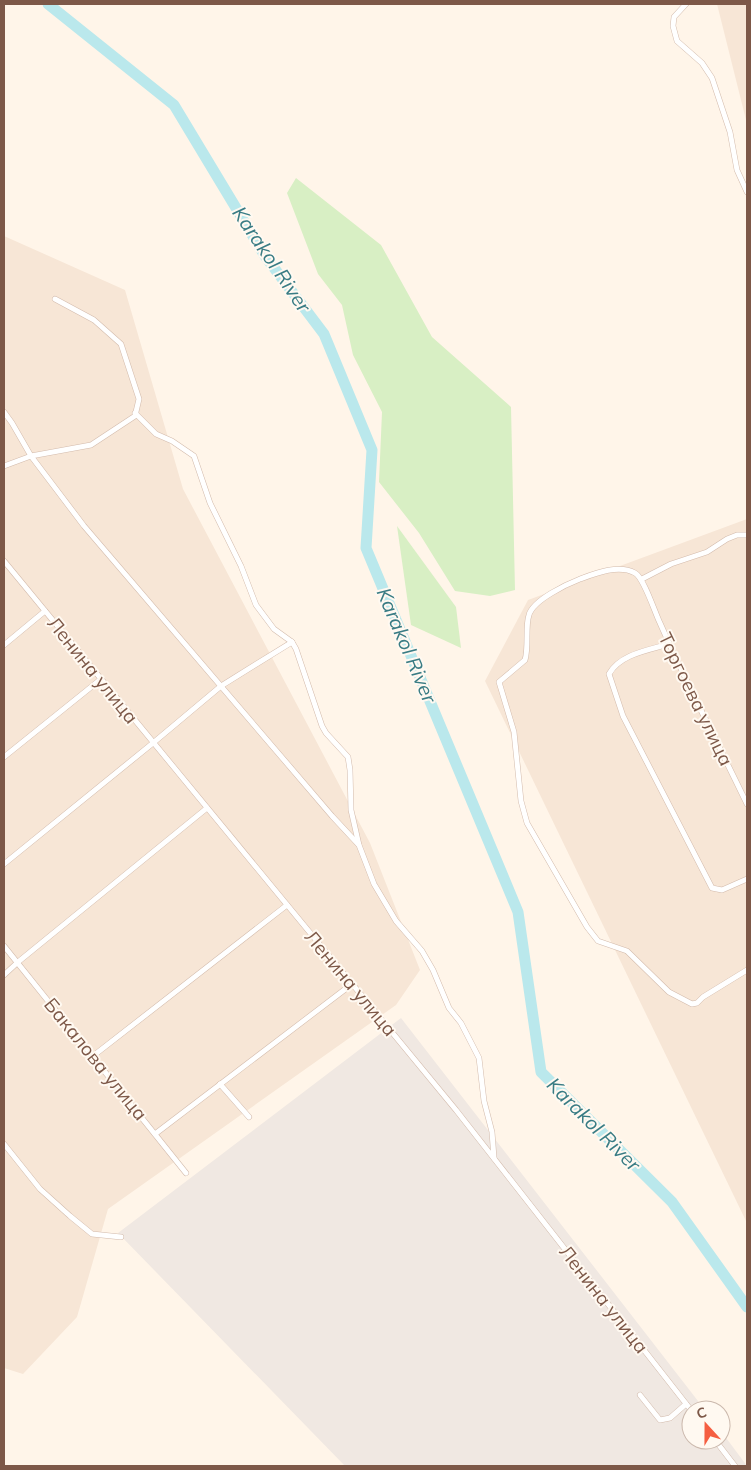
<svg xmlns="http://www.w3.org/2000/svg" width="751" height="1470" font-family="Mulish,sans-serif">
<style>
.residential{fill:#f7e6d6}
.industrial{fill:#f0e8e2}
.green{fill:#d8efc4}
.lines{fill:none;stroke-linecap:round;stroke-linejoin:round}
.river{stroke:#bae8ec;stroke-width:11}
.minor-casing{stroke:#d3bbac;stroke-width:6}
.minor{stroke:#fff;stroke-width:5}
.labels{text-anchor:middle;dominant-baseline:central;stroke-width:4;stroke-linejoin:round;paint-order:stroke}
.street-label{font-size:19px;fill:#7d5848;stroke:#fff9f1}
.water-label{font-size:20px;font-style:italic;fill:#397c84;stroke:#fff9f1}
</style>
<rect width="100%" height="100%" fill="#fff5e9"/>
<!-- residential -->
<g class="residential">
<path d="M717,4h30v120z"/>
<path d="M4,236l121,54 58,199 187,354 50,127 -24,35 -288,204 -31,108 -54,57 -19,-6z"/>
<path d="M747,519v704l-262,-542 43,-81z"/>
</g>
<!-- industrial -->
<path class="industrial" d="M401,1018l304,392h-14v30h30v-9l26,35h-402l-227,-233z"/>
<!-- green -->
<g class="green">
<path d="M296,178l85,67 51,92 79,70 4,183 -25,6 -35,-5 -36,-58 -40,-51 3,-70 -29,-57 -11,-50 -24,-31 -31,-81z"/>
<path d="M397,526l59,81 5,41 -50,-23z"/>
</g>
<g class="lines">
<!-- river -->
<path class="river" d="M48,4l126,101 91,151 59,78 48,116 -6,98 152,364 23,160 131,130 75,105"/>
<defs>
<g id="minor">
<path d="M686,4l-12,13 -1,9 4,15 25,22 10,15 18,54 7,38 10,22"/>
<path d="M4,412l8,11 19,33 53,70 248,290 26,28"/>
<path d="M135,413l21,21 16,7 22,15 16,47 31,63 15,39 18,24 18,13 4,7 26,77 4,7 22,24 2,13 1,40 8,35 15,39 22,37 26,30 11,19 16,38 12,15 18,35 5,43 8,31 2,26"/>
<path d="M4,466l27,-10 60,-11 44,-29 4,-17 -18,-55 -27,-24 -39,-21"/>
<path d="M4,561l452,549 235,300"/>
<path d="M642,579l29,-15 36,-12 20,-13 10,-4h10"/>
<path d="M669,644c-20,6 -49,10 -60,30l14,42 89,172 10,2 25,-11"/>
<path d="M4,645l41,-34"/>
<path d="M4,757l97,-78"/>
<path d="M747,804c-29,-60 -60,-120 -87,-181 -5,-10 -16,-45 -25,-50 -16,-9 -39,0 -55,6 -13,5 -47,21 -51,36 -4,11 0,32 -4,45l-26,22 15,50 7,69 6,22 60,104 11,14 29,10 42,41 23,12 5,-1 6,-6 44,-27"/>
<path d="M4,864l149,-121 68,-57 71,-44"/>
<path d="M4,946l182,227"/>
<path d="M4,975l14,-13 189,-154"/>
<path d="M93,1056l194,-151"/>
<path d="M220,1084l29,33"/>
<path d="M155,1134l197,-150"/>
<path d="M4,1144l36,45 30,27 22,18 29,3"/>
<path d="M640,1395l20,25 10,-2 16,-14"/>
<path d="M715,1440l20,26"/>
</g>
</defs>
<!-- minor casing -->
<use href="#minor" class="minor-casing"/>
<!-- minor -->
<use href="#minor" class="minor"/>
</g>
<g class="labels">
<!-- street labels -->
<g class="street-label">
<text transform="translate(93 670) rotate(51)">Ленина улица</text>
<text transform="translate(696 699) rotate(64)">Торгоева улица</text>
<text transform="translate(351 983) rotate(50)">Ленина улица</text>
<text transform="translate(96 1059) rotate(51)">Бакалова улица</text>
<text transform="translate(604 1299) rotate(52)">Ленина улица</text>
</g>
<!-- water labels -->
<g class="water-label">
<text transform="translate(272 259) rotate(56)">Karakol River</text>
<text transform="translate(407 645) rotate(67)">Karakol River</text>
<text transform="translate(594 1124) rotate(45)">Karakol River</text>
</g>
</g>
<!-- border -->
<rect width="751" height="1470" fill="none" stroke="#7d5848" stroke-width="10"/>
<!-- north arrow -->
<g transform="translate(706 1425) rotate(339)"><circle r="24" fill="#fff9f1" stroke="#cbb9ad"/>
<path d="M0-4L9 19L0 12L-9 19Z" fill="#f55e41"/>
<text y="-8" font-size="14" font-weight="bold" text-anchor="middle" fill="#7d5848">С</text>
</g>
</svg>
